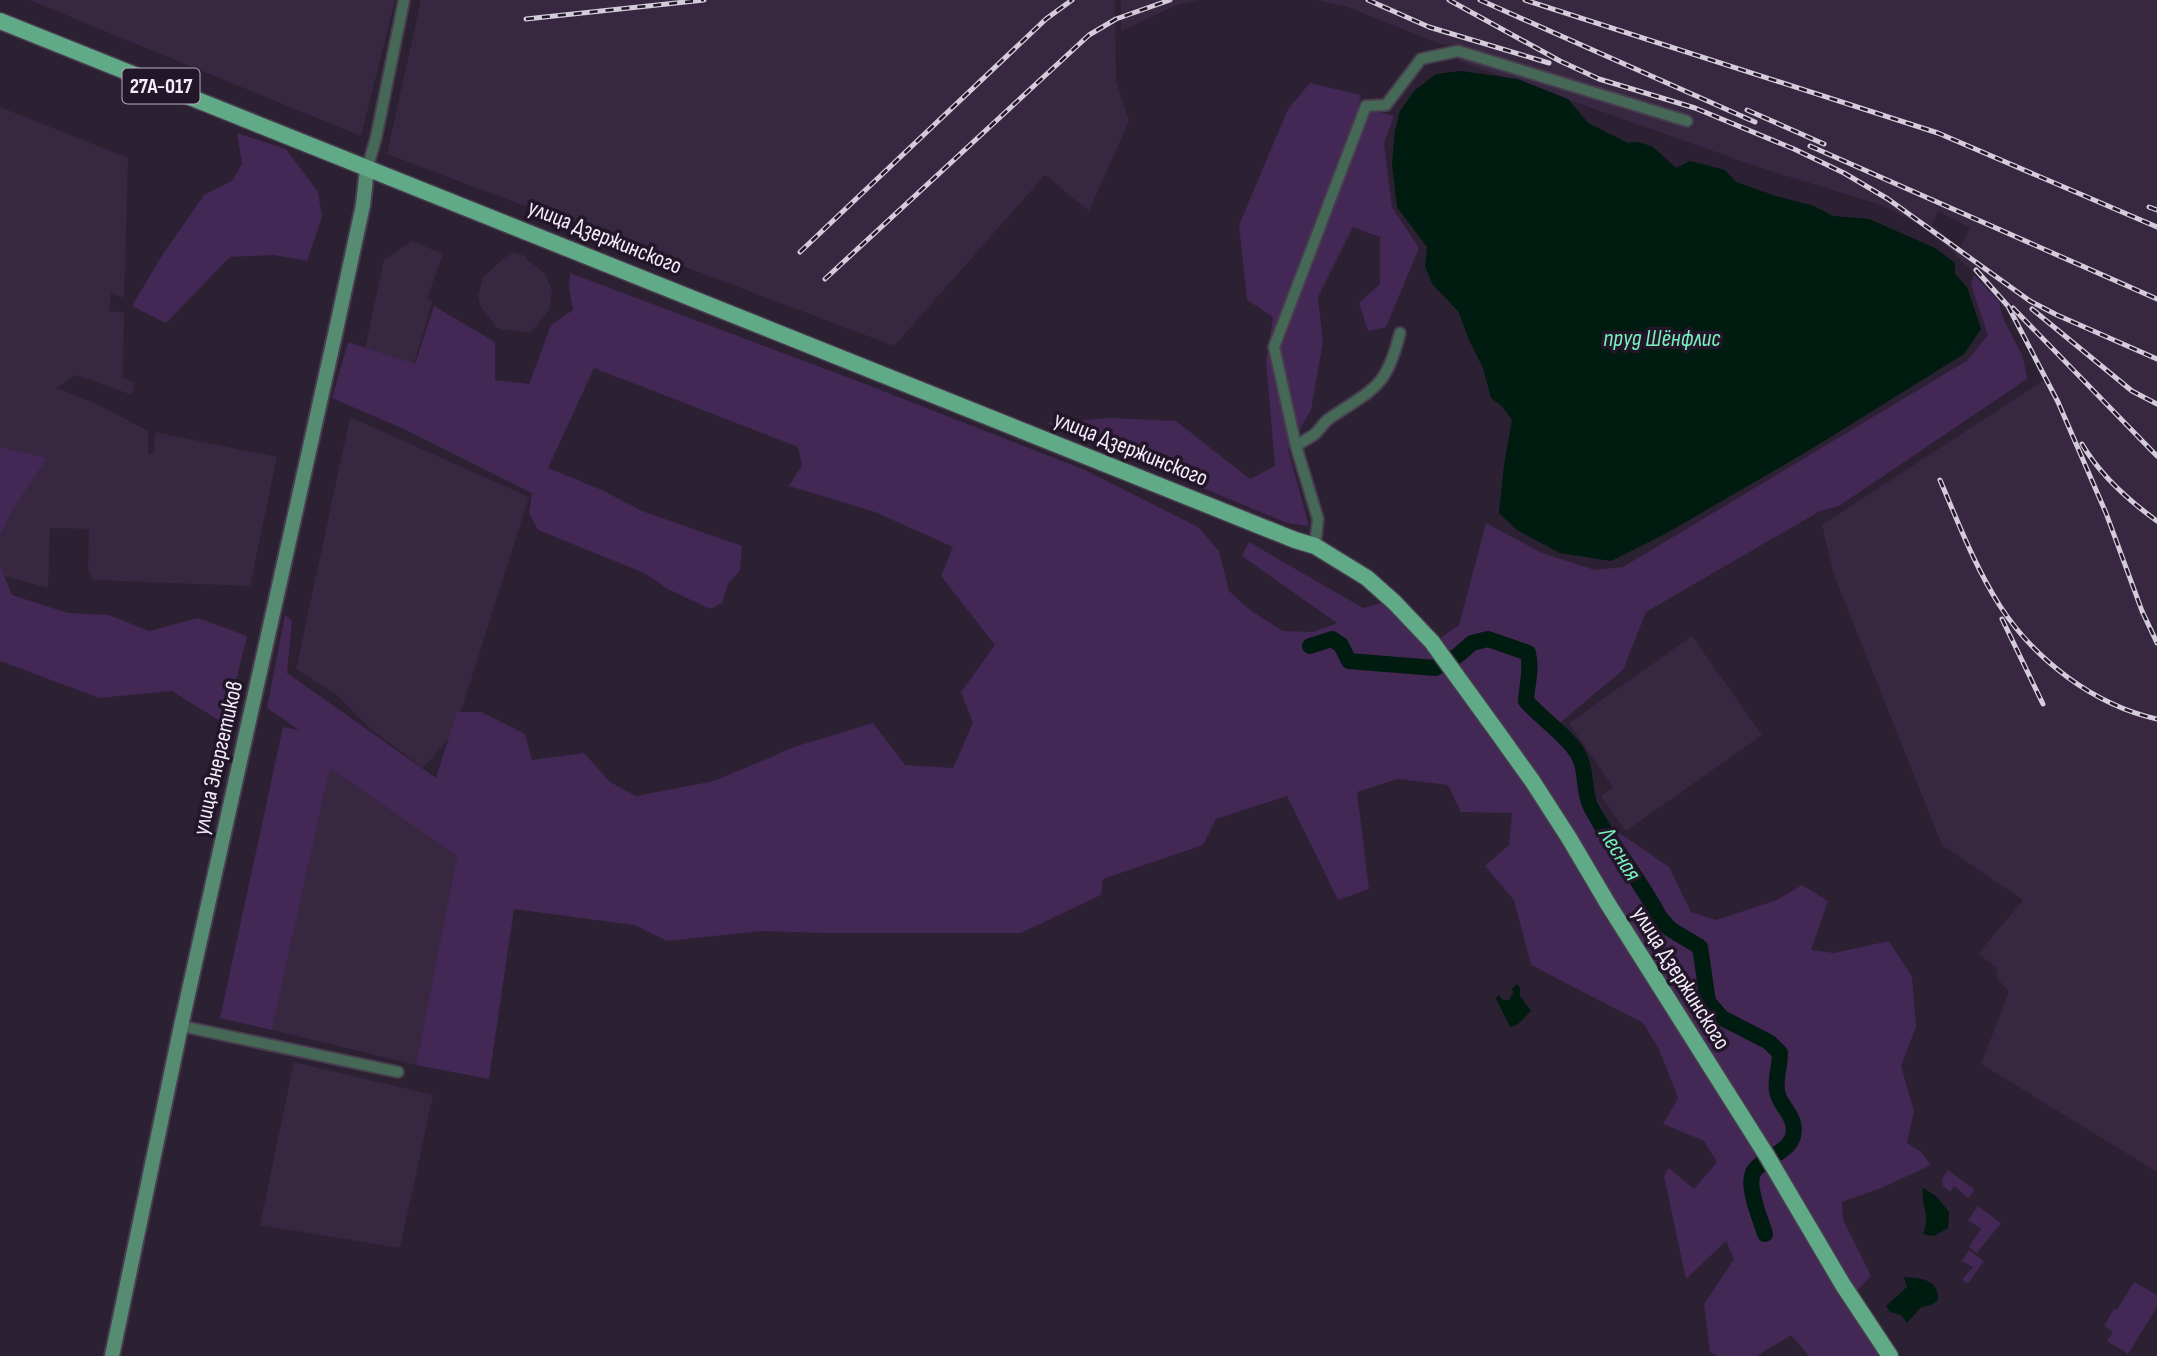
<svg xmlns="http://www.w3.org/2000/svg" width="2157" height="1356" font-family="'Sofia Sans Condensed',sans-serif">
<style>
.built{fill:#372741;fill-rule:evenodd}
.green{fill:#432754}
.water{fill:#001b0f}
.lines{fill:none;stroke-linecap:round;stroke-linejoin:round}
.river{stroke:#001b0f;stroke-width:16}
.minor-casing{stroke:#483d4f;stroke-width:14}
.secondary-casing{stroke:#483d4f;stroke-width:18}
.primary-casing{stroke:#483d4f;stroke-width:19}
.minor{stroke:#466857;stroke-width:10}
.secondary{stroke:#568d72;stroke-width:14}
.primary{stroke:#61aa87;stroke-width:16}
.rail-casing{stroke:#d4ccda;stroke-width:5}
.rail{stroke:#221629;stroke-width:2.5;stroke-dasharray:8;stroke-linecap:butt}
.labels{text-anchor:middle;dominant-baseline:central;stroke-width:7;stroke-linejoin:round;paint-order:stroke}
.shield{fill:#221629;stroke:#b5acbb;stroke-width:2}
.shield-label{font-size:21px;font-weight:bold;fill:#f4ecf9}
.street-label{font-size:23px;fill:#f4ecf9;stroke:#221629}
.water-label{font-size:24px;font-style:italic;fill:#78f2bb;stroke:#221629}
</style>
<rect width="100%" height="100%" fill="#2c2033"/>
<!-- built -->
<g class="built">
<path d="M29,0h366l-34,136z"/>
<path d="M421,0h694l1,81 13,40 -40,90 -44,-36 -151,171 -507,-192z"/>
<path d="M1121,0h78l-22,5 -56,26z"/>
<path d="M1316,0h841v1172l-176,-108 28,-72 -13,-15 1,-9 -19,-14 45,-54 -81,-55 -109,-273 -11,-47 222,-145 -34,-64 -31,-39 -24,-21 1,-2 -37,-29 -35,-19 -126,-39 -299,-106 2,-13 -24,-5 -89,-36zM1938,211l32,17 -10,20 -28,-23z"/>
<path d="M0,107l128,51 -4,140 -13,-5 -2,18 15,2 -1,65 12,4 -3,13 -56,-20 -20,13 39,15 53,28v23l6,-1 1,-21 122,25 -27,129 -157,-6 -5,-11 1,-40 -39,-1 -2,60 -48,-13z"/>
<path d="M412,241l31,13 -16,44 5,4 -19,65 -49,-14 20,-93z"/>
<path d="M511,252l15,4 2,5 16,11 8,18 -3,20 -19,23 -22,-4 -3,2 -8,-3 -17,-23 -2,-9 5,-19z"/>
<path d="M350,417l179,80 -75,236 -31,35 -51,-38 -35,-35 -41,-26z"/>
<path d="M1692,636l70,99 -136,96 -25,-35 12,-9 -44,-64z"/>
<path d="M330,767l127,89 -41,209 -144,-35z"/>
<path d="M294,1062l139,33 -33,153 -140,-23z"/>
</g>
<!-- green -->
<g class="green">
<path d="M1310,83l51,12 -3,12 36,9 -10,27 8,64 27,41 -33,79 -18,4 -9,-28 21,-19v-47l-27,-10 -35,70 5,45 -12,68 -23,39 21,77 -22,-3 -241,-100 64,-5 66,3 74,58 25,-13 -9,-105 7,-44 -26,-17 -8,-75 49,-116z"/>
<path d="M237,133l49,16 32,43 4,25 -15,44 -34,-6 -43,2 -64,66 -34,-17 29,-49 43,-62 28,-14 10,-17z"/>
<path d="M570,273l290,109 225,88 113,57 21,24 10,40 21,19 33,21 30,1 24,-9 -95,-67 7,-14 114,66 21,-6 44,45 31,-22 27,-102 56,30 53,17 28,-3 345,-207 20,-25 -17,-50 3,-10 25,26 4,17 20,39 4,22 -188,127 -19,5 -174,101 -23,58 -67,56 25,41 30,60 58,40 22,45 25,8 61,-20 25,-15 26,16 -17,49 23,3 55,-12 23,36 4,50 -15,39 13,45 -7,32 13,8 11,14 -50,23 -39,14 1,18 28,56 -23,24 36,56h-75l-18,-21 -34,21h-40l-7,-4 -6,-48 30,-45 -8,-18 -40,38 -22,-103 5,-8 25,21 23,-27 -13,-21 -41,-17 15,-26 -19,-49 -16,-26 -112,-58 -17,-65 -29,-34 24,-21 3,-32 -51,-1 -13,-27 -50,-6 -41,13 12,97 -31,11 -51,-104 -71,23 -13,26 -100,34 -2,16 -80,38h-198l-61,-2 -95,10 -33,-16 -120,-16 -25,170 -73,-14 41,-209 -127,-88 -58,262 -52,-12 63,-291 16,3 -32,-22 18,-93 7,6 -5,52 149,105 21,-66h24l44,22 7,26 52,-7 26,29 26,14 78,-15 83,-35 76,-23 32,42 48,3 20,-45 -12,-31 34,-47 -54,-69 12,-29 -78,-35 -86,-26 13,-21 -4,-18 -204,-79 -46,100 56,23 38,20 100,35 -2,25 -12,13 -6,19 -12,6 -42,-20 -24,-16 -106,-43 -9,-17 3,-20 -126,-63 -74,-32 16,-56 67,22 19,-58 61,36v38l34,4 22,-59 22,-15 -4,-22z"/>
<path d="M0,447l47,11 -35,52 -12,26z"/>
<path d="M0,566l12,29 56,18 41,2 40,16 49,-13 49,18 -22,88 -53,-33 -73,7 -99,-37z"/>
<path d="M1948,1170l27,20 -7,8 -14,-12 -4,6 -7,-6 -1,-7z"/>
<path d="M1978,1206l23,17 -24,30 -8,-6 12,-18 -13,-9z"/>
<path d="M1969,1250l15,11 -15,21 -5,1 -1,-5 10,-11 -11,-6z"/>
<path d="M2134,1282l23,13v12l-29,47 -21,-13 6,-9 -9,-6 10,-17 3,1z"/>
</g>
<!-- water -->
<g class="water">
<path d="M1460,71l58,8 50,20 20,24 40,20 11,-1 14,5 23,21 14,-7 35,9 11,12 40,14 38,10 19,10 36,3 66,29 20,15v11l12,13 14,42 -17,25 -156,97 -143,83 -54,27 -51,-8 -43,-23 -18,-17 5,-48 8,-45 -10,-14 -11,-8 -8,-30 -14,-28 -11,-29 -25,-26 -8,-18 2,-20 -30,-40 -5,-43 3,-33 5,-20 14,-20 22,-17z"/>
<path d="M1517,984l3,4v8l11,15 -13,13 -8,3 -14,-28 2,-4 5,5h6l4,-7 -1,-4z"/>
<path d="M1923,1188l13,8 13,16 -1,16 -14,8 -11,-2c8,-19 -2,-27 0,-46z"/>
<path d="M1904,1277c17,1 35,2 34,23l-7,5 -10,2 -14,16 -6,-8 -11,-3 -4,-6 21,-19z"/>
</g>
<g class="lines">
<!-- river -->
<path class="river" d="M1310,646l22,-7 9,6 8,16 86,7 22,-12 15,-13 16,-4 40,14c4,16 -1,31 -2,48 15,17 39,33 50,50 12,17 6,38 15,56 20,39 49,72 69,111l10,11 30,18 8,55 14,16 47,24 11,11c0,12 -5,27 -3,38 2,16 21,25 16,45 -5,19 -38,24 -41,40 -4,15 9,44 13,58"/>
<defs>
<g id="minor">
<path d="M367,169l9,-31 28,-138"/>
<path d="M1296,446c6,-4 13,-8 19,-12 5,-5 9,-12 15,-16 44,-30 56,-29 70,-85"/>
<path d="M1315,546l3,-27 -22,-73 -22,-99 92,-241 20,-1 35,-46 37,-8 229,70"/>
<path d="M181,1026l217,46"/>
</g>
<path id="secondary" d="M112,1356l69,-330 155,-696 27,-125 4,-36"/>
<path id="primary" d="M0,21l1295,519 20,6 52,32 27,24 38,40 66,91 35,49 36,56 39,66 159,252 76,129 47,71"/>
</defs>
<!-- minor casing -->
<use href="#minor" class="minor-casing"/>
<!-- secondary casing -->
<use href="#secondary" class="secondary-casing"/>
<!-- primary casing -->
<use href="#primary" class="primary-casing"/>
<!-- minor -->
<use href="#minor" class="minor"/>
<!-- secondary -->
<use href="#secondary" class="secondary"/>
<!-- primary -->
<use href="#primary" class="primary"/>
<defs>
<g id="rail">
<path d="M1368,0l61,27 120,36"/>
<path d="M1449,0l111,61 39,18 96,29 99,41 50,24 44,26 142,102 27,14 100,44"/>
<path d="M1480,0l275,122"/>
<path d="M1525,0l413,133 219,94"/>
<path d="M526,19l178,-19"/>
<path d="M1747,110l77,34"/>
<path d="M1810,146l347,153"/>
<path d="M2149,207l8,3"/>
<path d="M800,252l246,-233 26,-19"/>
<path d="M1976,270l32,36 50,96 48,111 36,98 15,32"/>
<path d="M825,279l264,-244 27,-16 54,-19"/>
<path d="M2013,308l144,148"/>
<path d="M2032,309l100,82 25,13"/>
<path d="M2082,444c18,31 46,56 75,77"/>
<path d="M1940,480c18,42 35,87 60,126 35,54 94,99 157,113"/>
<path d="M2002,619l41,85"/>
</g>
</defs>
<!-- rail casing -->
<use href="#rail" class="rail-casing"/>
<!-- rail -->
<use href="#rail" class="rail"/>
</g>
<g class="labels">
<!-- shield labels -->
<rect class="shield" x="122.5" y="68.5" width="77" height="35" rx="5"/>
<g class="shield-label">
<text x="161" y="86">27А-017</text>
</g>
<!-- street labels -->
<g class="street-label">
<text transform="translate(605 237) rotate(22)">улица Дзержинского</text>
<text transform="translate(1131 449) rotate(22)">улица Дзержинского</text>
<text transform="translate(218 758) rotate(-77)">улица Энергетиков</text>
<text transform="translate(1681 978) rotate(58)">улица Дзержинского</text>
</g>
<!-- water labels -->
<g class="water-label">
<text x="1662" y="338">пруд Шёнфлис</text>
<text transform="translate(1620 854) rotate(58)">Лесная</text>
</g>
</g>
</svg>
